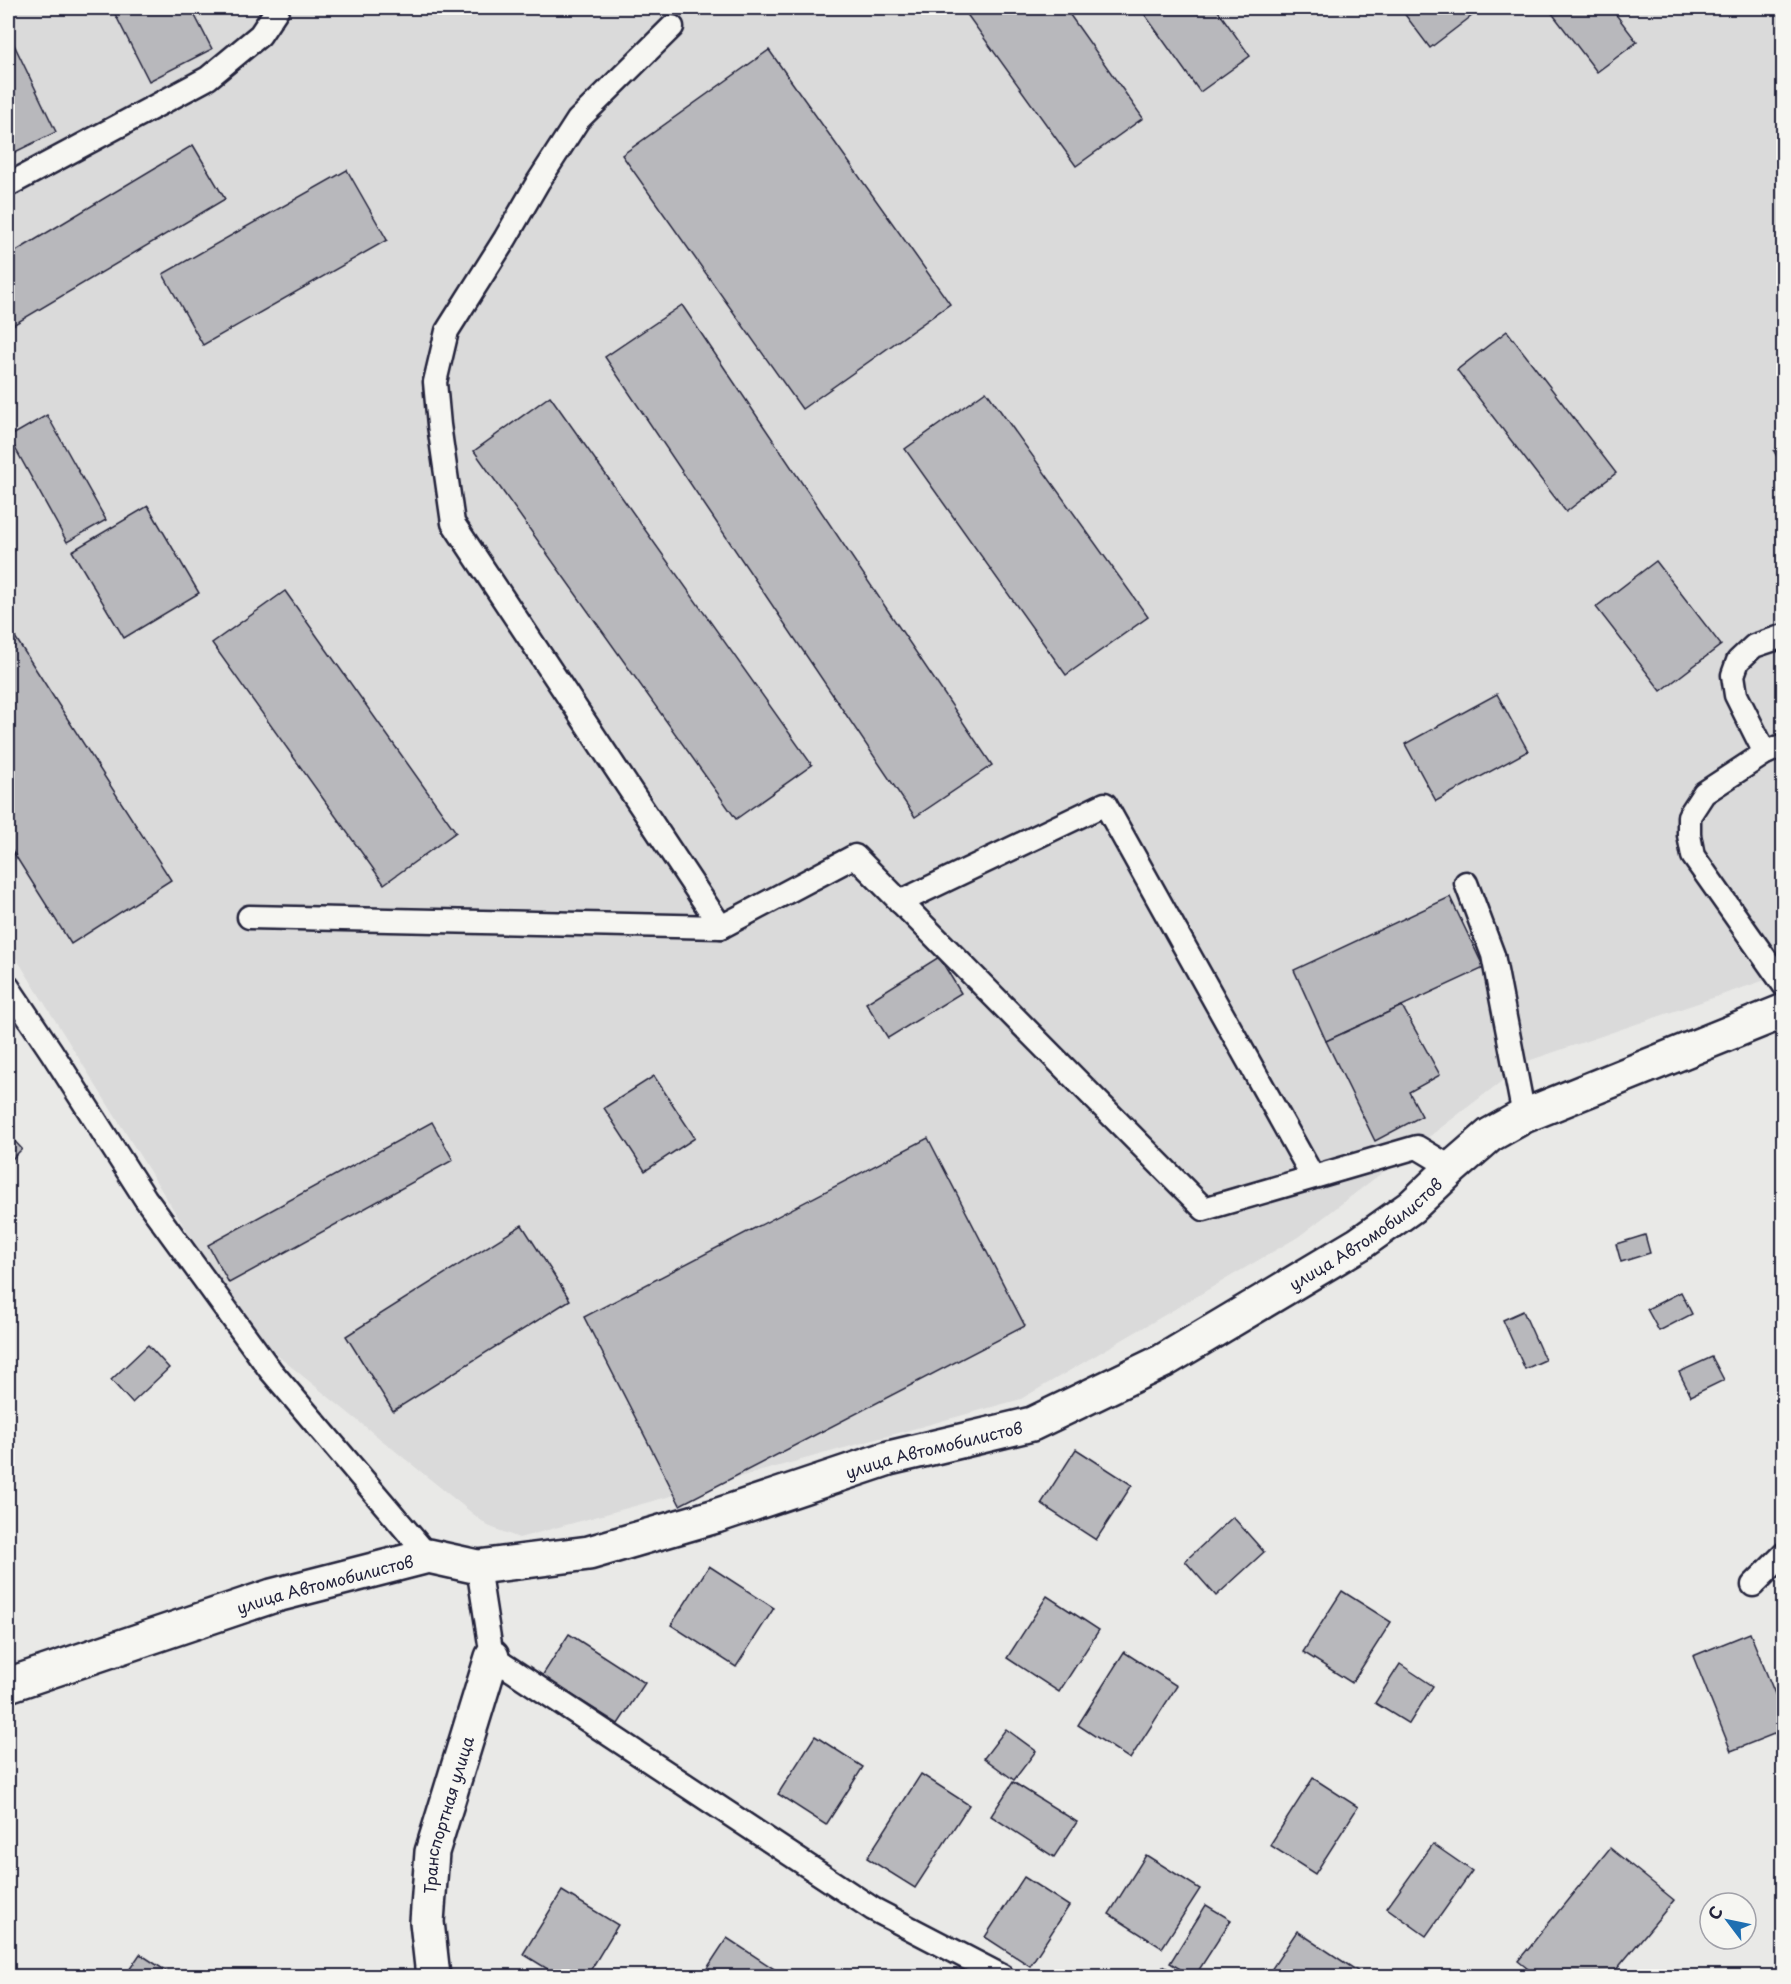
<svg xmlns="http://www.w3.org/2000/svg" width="1791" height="1984" font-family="'Playpen Sans',sans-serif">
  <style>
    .built { fill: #dadada }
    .building { fill: #b8b8bc; stroke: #22223b; stroke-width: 1.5 }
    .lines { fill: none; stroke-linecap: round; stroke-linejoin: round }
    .service-casing { stroke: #22223b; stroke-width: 27 }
    .minor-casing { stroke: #22223b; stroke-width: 38 }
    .service { stroke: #f6f6f2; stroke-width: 22 }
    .minor { stroke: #f6f6f2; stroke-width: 33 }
    .labels { text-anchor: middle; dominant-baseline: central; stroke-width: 4.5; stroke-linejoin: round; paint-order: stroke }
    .street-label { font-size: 16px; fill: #22223b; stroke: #f6f6f2 }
  </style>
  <rect width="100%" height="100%" fill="#e9e9e7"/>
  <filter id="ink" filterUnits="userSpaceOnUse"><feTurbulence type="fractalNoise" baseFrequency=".0167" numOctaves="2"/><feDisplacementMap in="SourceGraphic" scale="12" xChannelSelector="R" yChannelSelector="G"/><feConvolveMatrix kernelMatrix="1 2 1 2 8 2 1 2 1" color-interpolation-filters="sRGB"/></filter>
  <g filter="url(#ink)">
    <polygon class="built" points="8,8 1783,8 1783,974 1528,1061 1298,1237 1021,1399 519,1538 488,1526 252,1335 8,945"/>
    <g class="building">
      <polygon points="112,8 191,8 212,49 149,81"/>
      <polygon points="974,8 1065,8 1143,118 1076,166 966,13"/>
      <polygon points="1140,8 1216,8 1250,56 1200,92"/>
      <polygon points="1400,8 1473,8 1477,12 1430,48"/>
      <polygon points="1548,8 1611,8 1637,42 1597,72"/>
      <polygon points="8,32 56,132 9,155 8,153"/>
      <polygon points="769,50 950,304 802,409 622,155"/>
      <polygon points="193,145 225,199 8,328 8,256"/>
      <polygon points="347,170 387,240 203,345 163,274"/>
      <polygon points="682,305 992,765 915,817 605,357"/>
      <polygon points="1507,331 1616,473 1566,512 1457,370"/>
      <polygon points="986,391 1148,617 1066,675 905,449"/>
      <polygon points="550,396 812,765 736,819 474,451"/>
      <polygon points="47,415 106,520 67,542 9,437"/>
      <polygon points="1784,446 1784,469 1774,451"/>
      <polygon points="148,506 199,593 124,638 72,551"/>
      <polygon points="1656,561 1721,645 1661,691 1596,607"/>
      <polygon points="285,591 456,832 384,884 212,643"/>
      <polygon points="8,626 171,880 71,944 8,844"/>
      <polygon points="1497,694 1528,751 1436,801 1405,744"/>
      <polygon points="1450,897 1484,968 1326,1041 1294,970"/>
      <polygon points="939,957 961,993 888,1038 866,1003"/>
      <polygon points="1402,1006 1440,1075 1409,1092 1422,1116 1375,1141 1326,1041"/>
      <polygon points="654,1076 695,1138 645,1171 604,1108"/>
      <polygon points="432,1122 453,1160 229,1283 208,1245"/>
      <polygon points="8,1134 22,1149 8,1163"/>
      <polygon points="928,1138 1025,1326 680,1505 584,1317"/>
      <polygon points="522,1225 570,1300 393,1411 346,1336"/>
      <polygon points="1645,1235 1650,1253 1621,1262 1616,1244"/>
      <polygon points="1681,1292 1692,1314 1659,1331 1647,1309"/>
      <polygon points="1523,1311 1545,1360 1525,1369 1503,1320"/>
      <polygon points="148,1345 169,1368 132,1403 111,1380"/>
      <polygon points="1712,1357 1724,1380 1691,1396 1679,1372"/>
      <polygon points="1076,1449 1132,1485 1096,1540 1041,1504"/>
      <polygon points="1233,1517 1264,1552 1216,1596 1185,1561"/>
      <polygon points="709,1566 774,1608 736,1667 671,1625"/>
      <polygon points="1342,1591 1391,1622 1352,1683 1303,1652"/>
      <polygon points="1047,1596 1099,1630 1059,1692 1007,1658"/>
      <polygon points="1750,1633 1784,1716 1784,1730 1731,1751 1693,1656"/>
      <polygon points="569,1634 645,1683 618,1724 542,1676"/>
      <polygon points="1124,1652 1177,1686 1130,1759 1078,1725"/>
      <polygon points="1400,1664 1433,1686 1409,1724 1375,1703"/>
      <polygon points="1006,1729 1036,1751 1014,1780 984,1758"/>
      <polygon points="815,1736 863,1767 826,1825 778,1794"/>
      <polygon points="921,1774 969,1805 915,1888 867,1858"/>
      <polygon points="1313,1778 1358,1807 1315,1874 1270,1845"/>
      <polygon points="1013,1782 1077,1822 1054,1857 991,1816"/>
      <polygon points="1433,1844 1472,1871 1426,1936 1387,1908"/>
      <polygon points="1610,1848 1674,1900 1611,1976 1537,1976 1518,1961"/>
      <polygon points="1146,1855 1200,1889 1162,1948 1109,1914"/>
      <polygon points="1024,1877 1069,1906 1030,1966 985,1937"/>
      <polygon points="562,1891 618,1925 587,1976 559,1976 523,1954"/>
      <polygon points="1206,1905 1231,1920 1195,1976 1192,1976 1170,1963"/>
      <polygon points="1297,1931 1365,1976 1267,1976"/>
      <polygon points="727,1938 782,1974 780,1976 702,1976"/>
      <polygon points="140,1954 174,1976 125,1976"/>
      <polygon points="1163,1966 1180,1976 1157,1976"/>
    </g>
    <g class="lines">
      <defs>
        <g id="service">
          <polyline points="672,27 578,120 538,182 505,239 447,331 435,382 439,425 453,523 721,927 855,856 1204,1209 1417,1147 1452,1168"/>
          <polyline points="8,185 208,78 260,35 278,8"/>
          <polyline points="1784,745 1765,753 1704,793 1689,816 1689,835 1693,856 1784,985"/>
          <polyline points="1765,753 1736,695 1733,675 1738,661 1754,646 1784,636"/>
          <polyline points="1466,883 1493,955 1524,1116"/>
          <polyline points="900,902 1105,804 1313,1177"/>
          <polyline points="249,917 721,927"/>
          <polyline points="8,987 51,1051 145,1198 271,1371 428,1556"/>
          <polyline points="478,1567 492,1657 873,1909 1002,1976"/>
          <polyline points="1753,1585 1784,1554"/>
        </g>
        <g id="minor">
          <path id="s1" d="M8,1685L272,1596L428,1556L478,1567L589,1553L716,1516L889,1458L1032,1424L1163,1361L1359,1244L1411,1207L1452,1168L1490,1135L1524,1116L1784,1011"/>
          <path id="s2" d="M433,1976L427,1922L432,1852L492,1657"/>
        </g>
      </defs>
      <use href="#service" class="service-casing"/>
      <use href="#minor" class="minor-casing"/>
      <use href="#service" class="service"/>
      <use href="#minor" class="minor"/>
    </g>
  </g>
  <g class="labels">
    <g class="street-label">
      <text stroke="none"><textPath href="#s1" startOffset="1449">улица Автомобилистов</textPath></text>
      <text stroke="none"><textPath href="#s1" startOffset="963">улица Автомобилистов</textPath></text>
      <text stroke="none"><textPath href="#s1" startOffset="333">улица Автомобилистов</textPath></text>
      <text stroke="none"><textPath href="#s2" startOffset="164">Транспортная улица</textPath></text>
    </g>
  </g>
  <rect width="1791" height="1984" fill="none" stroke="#f6f6f2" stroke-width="30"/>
  <rect x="15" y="15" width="1761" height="1954" fill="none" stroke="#22223b" stroke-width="2" filter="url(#ink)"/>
  <g transform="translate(1728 1921) rotate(302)"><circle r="28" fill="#f6f6f2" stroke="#a1a1a9" stroke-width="1.5"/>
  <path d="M0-4.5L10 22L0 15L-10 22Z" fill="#1f6fb2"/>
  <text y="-9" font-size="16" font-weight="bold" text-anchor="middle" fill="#22223b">С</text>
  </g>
</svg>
